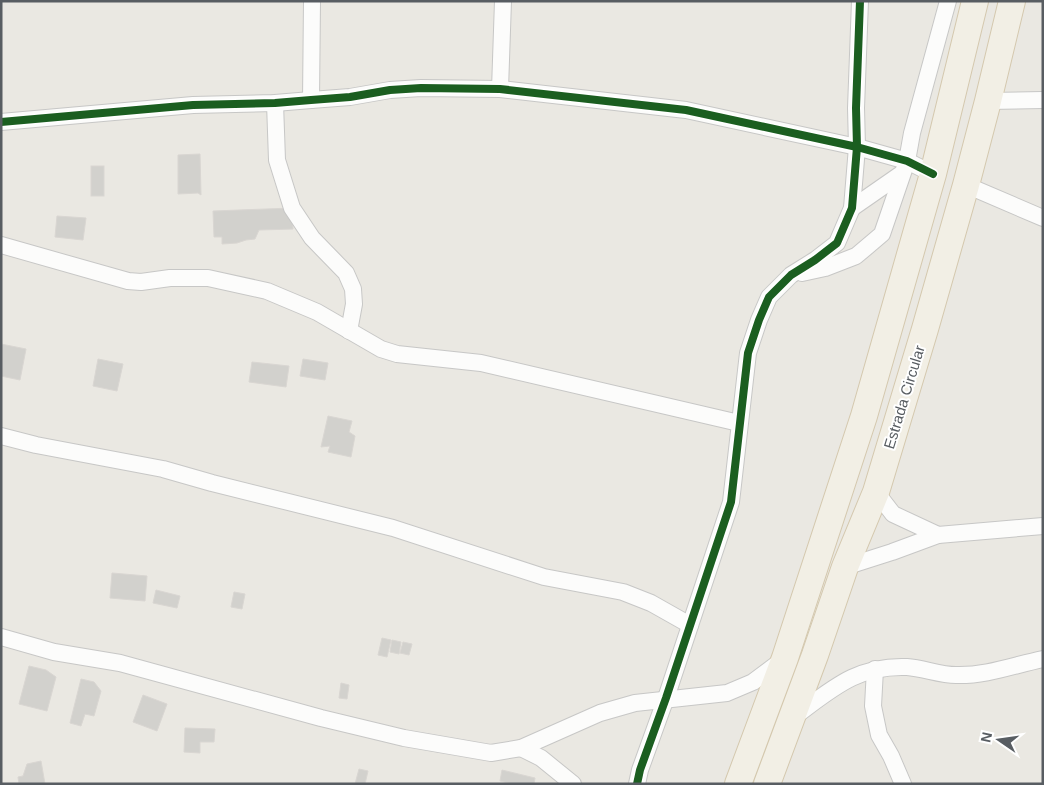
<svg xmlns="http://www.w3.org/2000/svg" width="1044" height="785" font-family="Helvetica,sans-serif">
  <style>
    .building { fill: #d2d1cd; stroke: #d9d6d2 }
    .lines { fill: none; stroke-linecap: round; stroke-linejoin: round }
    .street-casing { stroke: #c7c7c6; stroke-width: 18 }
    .primary-casing { stroke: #d4c8ae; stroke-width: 28 }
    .street { stroke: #fcfcfb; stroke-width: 16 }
    .primary { stroke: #f2efe5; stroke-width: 26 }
    .cycleway-casing { stroke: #fff; stroke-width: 11 }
    .cycleway { stroke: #1b5e20; stroke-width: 8 }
    .labels { text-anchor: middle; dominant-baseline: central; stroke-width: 4; stroke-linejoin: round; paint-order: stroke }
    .street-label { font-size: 15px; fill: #585d62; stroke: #fff }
  </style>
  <rect width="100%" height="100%" fill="#eae8e2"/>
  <g class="building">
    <polygon points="200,154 201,195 198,193 178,194 178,155"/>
    <rect x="91" y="166" width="13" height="30"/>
    <polygon points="292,208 293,229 259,230 255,239 246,240 237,243 222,244 222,237 214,237 213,211"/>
    <polygon points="57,216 86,218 83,240 55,237"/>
    <polygon points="1,344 26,349 20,380 1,376"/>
    <polygon points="98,359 123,364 117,391 93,386"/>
    <polygon points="303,359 328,363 325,380 300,376"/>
    <polygon points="252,362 289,366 286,387 249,382"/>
    <polygon points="328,416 352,421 349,432 355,436 351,457 328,452 330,446 321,447"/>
    <polygon points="112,573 147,576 145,601 110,598"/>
    <polygon points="156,590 180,596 177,608 153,603"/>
    <polygon points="234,592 245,594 242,609 231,607"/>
    <polygon points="382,638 391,640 387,657 378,655"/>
    <polygon points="392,640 401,642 399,654 390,652"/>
    <polygon points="403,642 412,644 409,655 400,653"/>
    <polygon points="29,666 46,670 56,677 47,711 19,704"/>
    <polygon points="81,679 94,682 101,691 94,716 85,714 81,726 70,723"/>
    <polygon points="341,683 349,685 347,699 339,698"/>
    <polygon points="143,695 167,704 157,731 133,722"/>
    <polygon points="185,728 215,729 214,742 200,742 200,753 184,752"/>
    <polygon points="41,761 45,784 19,784 18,777 23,776 27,764"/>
    <polygon points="359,769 368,771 365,784 355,784"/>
    <polygon points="502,770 535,778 534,784 512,784 500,781"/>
  </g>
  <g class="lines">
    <defs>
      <g id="street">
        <polyline points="500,89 503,1"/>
        <polyline points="311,100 312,1"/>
        <polyline points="988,101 1043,100"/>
        <polyline points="275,103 277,160 292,208 312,238 346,273 353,289 354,304 349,331"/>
        <polyline points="1,122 193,105 275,103 311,100 350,97 390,90 421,88 500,89 686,110 857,147 907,161 933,174"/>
        <polyline points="966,185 1043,218"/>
        <polyline points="852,208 901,174"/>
        <polyline points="1,245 128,281 141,282 170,278 208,278 267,291 317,312 381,349 397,354 481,363 739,423"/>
        <polyline points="802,273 825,268 856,256 882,234 907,161 912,133 948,1"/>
        <polyline points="1,436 36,445 163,469 212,483 393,528 544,577 623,592 651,603 690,625"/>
        <polyline points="876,492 893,514 938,535"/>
        <polyline points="845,567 892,552 938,535 1043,526"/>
        <polyline points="1,637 54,652 120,663 321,718 404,738 491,753 521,748 600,713 635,703 727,693 753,682 781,661"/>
        <polyline points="875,669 873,706 879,735 891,756 903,784"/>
        <path d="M794,717C832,689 857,665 907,667C923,668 940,675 956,675C986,676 1014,665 1043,659"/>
        <polyline points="521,748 541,758 573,784"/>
        <polyline points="637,784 640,770 666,698 731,502 748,353 759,320 769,297 791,275 815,260 837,243 852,208 857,147 856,108 860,1"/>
      </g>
      <g id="primary">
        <polyline points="738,784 785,658 864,416 933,174 975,1"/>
        <polyline points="767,784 815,655 845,567 876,492 925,329 966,185 988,101 1012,1"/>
      </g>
    </defs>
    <use href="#street" class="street-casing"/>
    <use href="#primary" class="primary-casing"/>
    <use href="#street" class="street"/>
    <use href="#primary" class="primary"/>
    <defs>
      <g id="cycleway">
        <polyline points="1,122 193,105 275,103 311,100 350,97 390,90 421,88 500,89 686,110 857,147 907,161 933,174"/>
        <polyline points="637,784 640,770 666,698 731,502 748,353 759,320 769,297 791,275 815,260 837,243 852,208 857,147 856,108 860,1"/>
      </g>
    </defs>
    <use href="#cycleway" class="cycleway-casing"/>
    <use href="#cycleway" class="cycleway"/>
  </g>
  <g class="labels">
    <g class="street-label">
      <text transform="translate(904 397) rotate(-73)">Estrada Circular</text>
    </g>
  </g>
  <rect width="1044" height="785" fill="none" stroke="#585d62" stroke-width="5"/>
  <g transform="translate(999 740) rotate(283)" stroke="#ffffff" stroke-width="4" paint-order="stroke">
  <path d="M0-4L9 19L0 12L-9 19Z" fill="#585d62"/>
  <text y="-8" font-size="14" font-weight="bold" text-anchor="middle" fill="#585d62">N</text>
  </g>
</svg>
